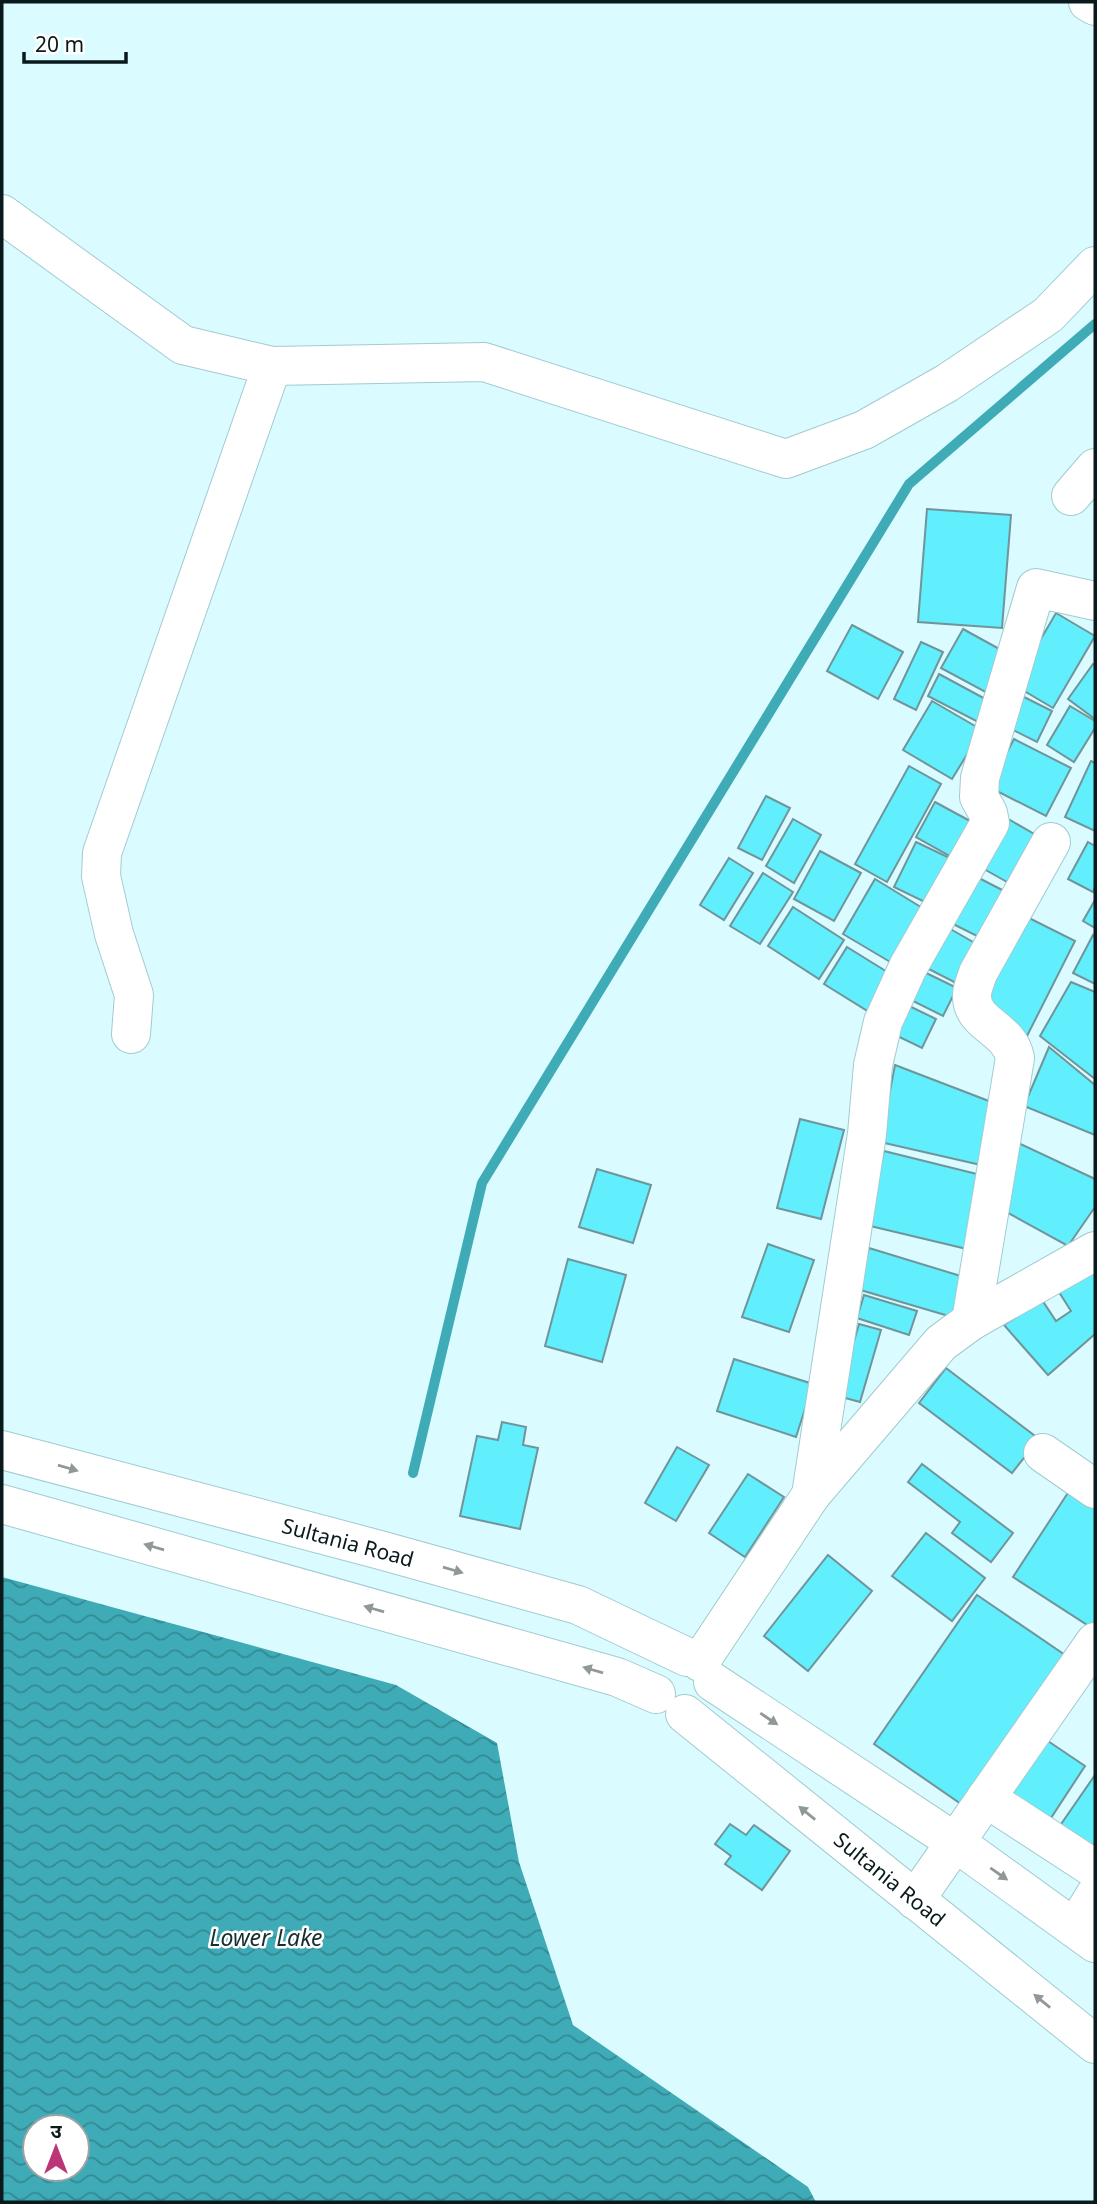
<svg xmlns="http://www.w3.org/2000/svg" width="1097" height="2204" font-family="'Noto Sans','Noto Sans Devanagari',sans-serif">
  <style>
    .water { fill: url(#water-waves); fill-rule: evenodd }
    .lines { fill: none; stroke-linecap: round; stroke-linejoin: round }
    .stream { stroke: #3fabb6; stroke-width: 10 }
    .building { fill: #61eefd; stroke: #6f959a; stroke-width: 2 }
    .minor-casing { stroke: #a2cbcf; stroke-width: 40 }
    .major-casing { stroke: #a2cbcf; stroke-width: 40 }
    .minor { stroke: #fff; stroke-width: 38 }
    .major { stroke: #fff; stroke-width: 38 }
    .oneway { fill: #919899 }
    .labels { text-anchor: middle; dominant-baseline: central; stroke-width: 5; stroke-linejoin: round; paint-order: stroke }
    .street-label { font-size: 21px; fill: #0a1a1c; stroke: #fff }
    .water-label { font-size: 23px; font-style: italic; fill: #172f31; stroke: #fff }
  </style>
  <defs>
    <pattern id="water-waves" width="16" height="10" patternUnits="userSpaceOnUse" patternTransform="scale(1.75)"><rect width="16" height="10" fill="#3fabb6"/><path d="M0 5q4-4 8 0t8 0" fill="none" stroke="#338a93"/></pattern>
  </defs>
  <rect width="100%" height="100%" fill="#dafbff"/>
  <path class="water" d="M2,1577L396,1685L497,1743L519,1862L573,2025L808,2187L816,2202H2ZM35,2127H77V2169H35Z"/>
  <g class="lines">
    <polyline class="stream" points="413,1473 482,1183 909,484 1095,324"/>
  </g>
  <g class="building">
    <polygon points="927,509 1011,515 1002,628 918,622"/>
    <polygon points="1056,613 1095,636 1053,708 1014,685"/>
    <polygon points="852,625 903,652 878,699 827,671"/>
    <polygon points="963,629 1012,656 991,695 941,668"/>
    <polygon points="921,642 943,652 916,710 894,699"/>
    <polygon points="1093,664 1095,666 1095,719 1068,699"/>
    <polygon points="939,674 991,702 980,723 928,696"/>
    <polygon points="1018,694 1052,711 1037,742 1003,725"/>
    <polygon points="932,701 982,730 952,779 903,750"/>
    <polygon points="1070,706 1095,721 1095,728 1074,762 1047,745"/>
    <polygon points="1014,739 1071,768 1046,816 989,787"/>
    <polygon points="1091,761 1095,763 1095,831 1065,817"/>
    <polygon points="909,766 941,784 887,882 855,864"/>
    <polygon points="766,796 790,808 762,860 738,848"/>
    <polygon points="935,802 983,828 964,864 916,837"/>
    <polygon points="1003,816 1043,839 1016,887 975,864"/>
    <polygon points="793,819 821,835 794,883 766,866"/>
    <polygon points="916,842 956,861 935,907 894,887"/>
    <polygon points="1088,842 1095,846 1095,886 1093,892 1068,879"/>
    <polygon points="820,851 861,873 834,921 794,899"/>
    <polygon points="729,858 753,873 724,920 700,905"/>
    <polygon points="763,873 793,892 760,944 730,926"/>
    <polygon points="969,873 1014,896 989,942 945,920"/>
    <polygon points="875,879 929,912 897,966 843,934"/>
    <polygon points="1095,900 1095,928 1083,921"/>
    <polygon points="793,907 844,940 819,979 768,946"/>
    <polygon points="1017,912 1075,941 1027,1036 988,1017 982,988"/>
    <polygon points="940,923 980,946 958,984 917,963"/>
    <polygon points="1093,935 1095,937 1095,984 1073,973"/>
    <polygon points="847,947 897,978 874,1015 824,984"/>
    <polygon points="916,968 957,988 943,1016 903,996"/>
    <polygon points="1071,982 1095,992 1095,1079 1040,1036"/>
    <polygon points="903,1003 936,1019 922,1048 889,1032"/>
    <polygon points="1049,1047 1095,1085 1095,1135 1024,1106"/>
    <polygon points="895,1065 994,1103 981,1165 880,1142"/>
    <polygon points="800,1119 844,1130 821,1219 777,1208"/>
    <polygon points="1010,1139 1095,1179 1095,1207 1068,1246 999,1208"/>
    <polygon points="884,1151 989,1177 971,1250 866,1225"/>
    <polygon points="597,1169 651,1185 633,1243 579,1227"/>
    <polygon points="768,1244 814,1260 789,1332 742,1317"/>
    <polygon points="869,1248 964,1277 952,1317 857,1289"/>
    <polygon points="568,1259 626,1275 602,1362 545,1346"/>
    <polygon points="1095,1270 1095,1334 1048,1375 1004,1325 1042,1300 1056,1321 1071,1311 1057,1289"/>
    <polygon points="864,1295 917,1311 909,1335 857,1318"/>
    <polygon points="859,1324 881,1330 860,1402 838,1396"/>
    <polygon points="734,1359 813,1384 796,1437 717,1411"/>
    <polygon points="946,1368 1039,1439 1012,1473 919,1403"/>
    <polygon points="502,1422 526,1427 523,1445 538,1448 520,1529 460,1516 477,1436 498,1440"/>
    <polygon points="677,1447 709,1465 676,1521 645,1503"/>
    <polygon points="922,1464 1013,1533 991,1562 952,1533 960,1522 908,1482"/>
    <polygon points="748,1474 784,1497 745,1557 709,1533"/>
    <polygon points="1073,1485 1095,1499 1095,1623 1092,1628 1013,1577"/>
    <polygon points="926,1533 985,1578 952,1621 892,1576"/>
    <polygon points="828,1555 872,1591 808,1671 764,1636"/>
    <polygon points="977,1595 1068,1657 964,1806 874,1744"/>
    <polygon points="1036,1733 1085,1766 1047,1824 997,1792"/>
    <polygon points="1095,1775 1095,1856 1057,1830"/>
    <polygon points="730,1824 746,1835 754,1825 790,1851 762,1890 725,1864 731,1856 715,1844"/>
  </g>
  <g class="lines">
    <defs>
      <g id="minor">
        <polyline points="1088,2 1095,6"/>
        <polyline points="2,214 183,345 272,366 484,362 786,459 864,430 947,383 1048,315 1095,266"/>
        <polyline points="1071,496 1095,468"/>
        <polyline points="131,1034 134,995 114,934 101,876 102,853 272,366"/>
        <path d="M971,1321L1015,1058C1009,1027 971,1025 972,995C972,988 976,980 978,973L1051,842"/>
        <polyline points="1043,1453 1095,1489"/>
        <polyline points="811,1495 867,1134 873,1065 883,1022 908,967 990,823 988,813 979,797 980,778 1036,588 1095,601"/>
        <polyline points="700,1662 811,1495 941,1343 971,1321 1095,1251"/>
        <polyline points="986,1798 1095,1869"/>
        <polyline points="915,1900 1095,1642"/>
        <polyline points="1075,1928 1095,1895"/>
      </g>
      <g id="major">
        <polyline points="2,1450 380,1550 578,1605 687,1657"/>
        <polyline points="2,1504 617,1677 656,1694"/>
        <polyline points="713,1682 955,1842 1095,1943"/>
        <polyline points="685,1714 1095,2044"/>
      </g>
    </defs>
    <use href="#minor" class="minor-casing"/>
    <use href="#major" class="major-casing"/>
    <use href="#minor" class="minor"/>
    <use href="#major" class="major"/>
  </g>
  <defs><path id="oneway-solid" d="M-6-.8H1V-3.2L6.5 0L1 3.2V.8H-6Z" transform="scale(1.75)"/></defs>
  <g class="oneway">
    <use href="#oneway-solid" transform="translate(68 1468) rotate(16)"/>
    <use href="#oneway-solid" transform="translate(154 1547) rotate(-164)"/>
    <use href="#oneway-solid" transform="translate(453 1570) rotate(16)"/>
    <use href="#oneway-solid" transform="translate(374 1609) rotate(-164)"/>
    <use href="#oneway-solid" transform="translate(593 1670) rotate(-164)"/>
    <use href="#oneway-solid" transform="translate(769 1719) rotate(34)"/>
    <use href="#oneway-solid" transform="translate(807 1813) rotate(-141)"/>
    <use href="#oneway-solid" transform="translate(999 1874) rotate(35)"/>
    <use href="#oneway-solid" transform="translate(1042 2001) rotate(-141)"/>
  </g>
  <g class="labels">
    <g class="street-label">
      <text transform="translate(348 1542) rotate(15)">Sultania Road</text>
      <text transform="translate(890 1879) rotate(39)">Sultania Road</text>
    </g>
    <g class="water-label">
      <text x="266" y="1937">Lower Lake</text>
    </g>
  </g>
  <rect width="1097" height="2204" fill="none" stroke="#0a1a1c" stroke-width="7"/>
  <g transform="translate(56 2148)"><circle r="33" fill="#ffffff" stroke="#9da3a4" stroke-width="2"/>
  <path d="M0-5L12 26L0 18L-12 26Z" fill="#bb3577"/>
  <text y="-10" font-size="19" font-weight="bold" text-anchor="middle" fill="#0a1a1c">उ</text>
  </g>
  <path d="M24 52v10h102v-10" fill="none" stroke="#0a1a1c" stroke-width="3.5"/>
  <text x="35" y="52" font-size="21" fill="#0a1a1c" stroke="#ffffff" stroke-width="5" paint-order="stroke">20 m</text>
</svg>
